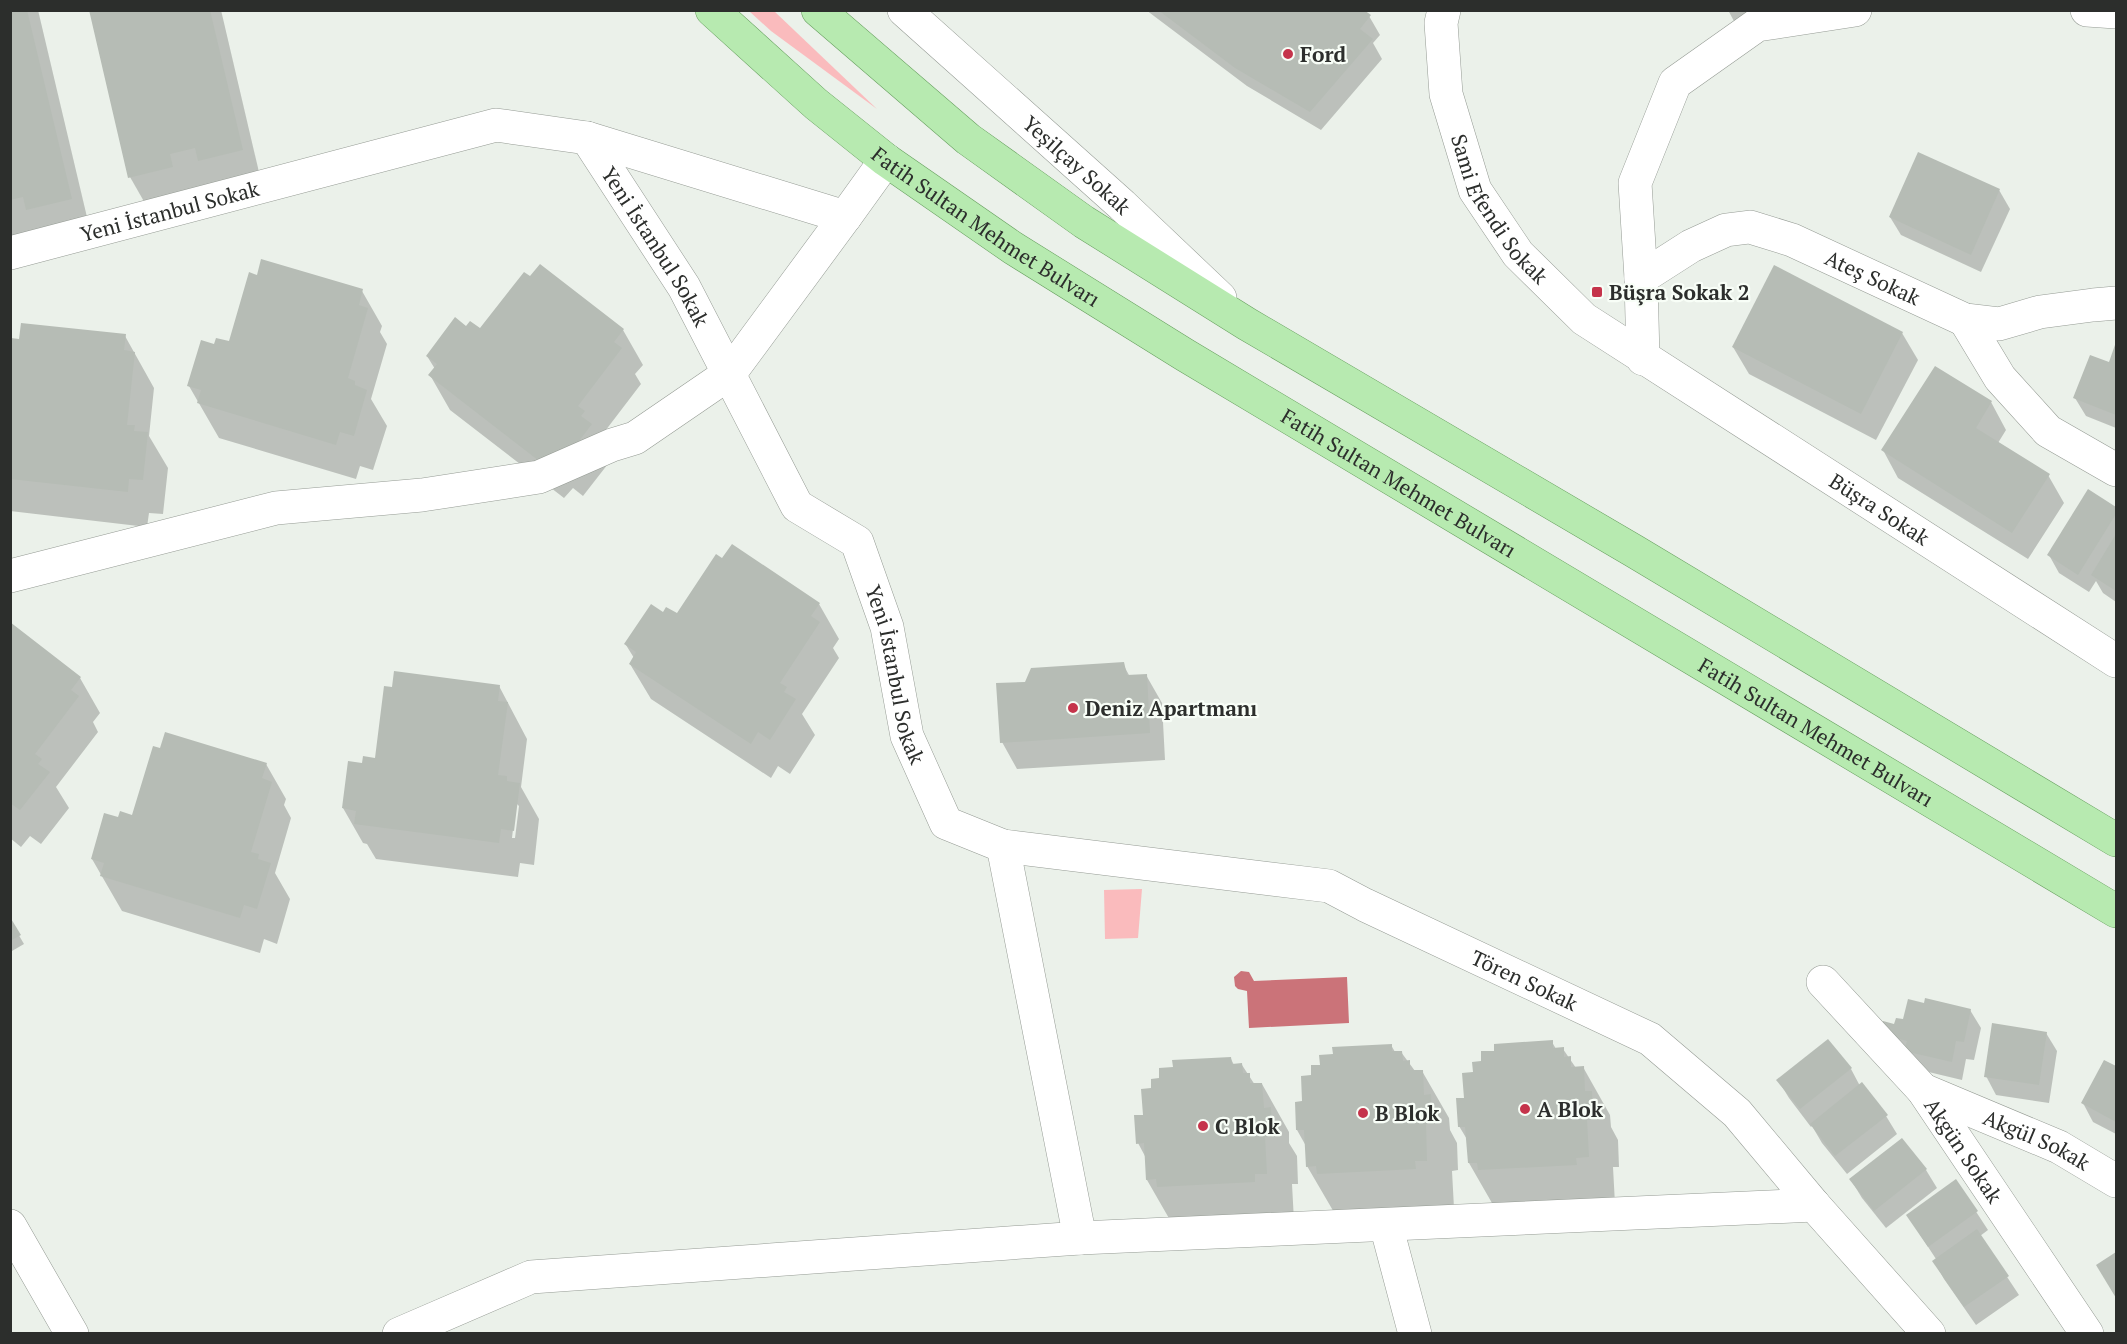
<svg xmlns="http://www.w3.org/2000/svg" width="2127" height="1344" font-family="'PT Serif',serif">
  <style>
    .green { fill: #fabbbd }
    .water { fill: #cb7379 }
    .shadow { fill: #0003; fill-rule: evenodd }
    .building { fill: #b6bcb5 }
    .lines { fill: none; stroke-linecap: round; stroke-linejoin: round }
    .minor-casing { stroke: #959b94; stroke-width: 34 }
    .major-casing { stroke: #679f5f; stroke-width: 34 }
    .minor { stroke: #fff; stroke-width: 33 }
    .major { stroke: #b7eab0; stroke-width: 33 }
    .poi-dot { fill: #c5344b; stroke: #f8fef7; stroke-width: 2 }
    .labels { text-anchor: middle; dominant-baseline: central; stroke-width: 4.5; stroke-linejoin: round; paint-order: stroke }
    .poi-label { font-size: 21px; font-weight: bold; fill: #2c2e2c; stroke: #f8fef7; text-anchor: start }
    .street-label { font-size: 21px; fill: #2c2e2c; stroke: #f8fef7 }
  </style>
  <rect width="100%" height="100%" fill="#ebf1ea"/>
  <g class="green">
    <polygon points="749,11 774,11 877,109 771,31"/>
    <polygon points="1142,889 1138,938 1105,939 1104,890"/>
  </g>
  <polygon class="water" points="1241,971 1249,972 1254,981 1347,977 1349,1023 1249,1028 1247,991 1238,989 1235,986 1234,977"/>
  <g class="shadow">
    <polygon points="10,10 38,10 91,234 10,253"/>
    <polygon points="90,10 221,10 262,185 150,212 130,177"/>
    <polygon points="1146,10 1362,10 1369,16 1380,35 1373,43 1382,59 1321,130 1247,86"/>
    <polygon points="1728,10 1830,10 1743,38"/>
    <polygon points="1999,190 2010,209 1981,272 1901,235 1890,217"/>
    <polygon points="362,291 382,326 380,332 387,344 371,399 387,426 373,470 360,466 356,479 219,438 189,386 215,346 230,343"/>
    <polygon points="466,328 480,331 623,330 643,365 635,374 641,384 599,439 611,460 583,496 573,488 564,498 450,410 430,375 435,369 427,356"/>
    <polygon points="1902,333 1918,360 1876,440 1749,374 1733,347"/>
    <polygon points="125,336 154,388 149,436 168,468 163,514 149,513 147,527 10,511 10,356"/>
    <polygon points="2116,345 2116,428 2086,416 2075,398 2110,364"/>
    <polygon points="1991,402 2006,430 1998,443 2048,475 2064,503 2028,559 1898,478 1883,450"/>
    <polygon points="2089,491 2116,508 2116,602 2103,593 2096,581 2089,592 2059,573 2049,555"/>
    <polygon points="819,604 839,639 833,648 839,658 802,714 815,735 790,774 778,766 771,778 651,699 630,664 634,658 626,645 663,614 677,615"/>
    <polygon points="10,624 80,678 100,713 93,722 98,732 56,787 69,808 41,844 30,836 21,847 10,838"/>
    <polygon points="1123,664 1130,677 1146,675 1162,703 1165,760 1017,769 1002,742 1026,683"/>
    <path d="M499,686L527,739L521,787L539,819L534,865L520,863L518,877L376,859L367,844L363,843L343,808L363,765L377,759ZM516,803L519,806L515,838H512Z"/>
    <polygon points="266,764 286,799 284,805 291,818 275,873 290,899 277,944 264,939 260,953 122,911 92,859 119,819 133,816"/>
    <polygon points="10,920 24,944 12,951 10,949"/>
    <polygon points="1970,1010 1981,1028 1974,1060 1966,1059 1962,1080 1916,1069 1892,1052 1895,1026"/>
    <polygon points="2046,1033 2057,1051 2049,1103 1996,1095 1986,1076"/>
    <polygon points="1552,1042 1556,1049 1563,1049 1576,1068 1583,1067 1610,1115 1611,1127 1618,1140 1619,1167 1613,1167 1615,1204 1496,1210 1469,1163 1468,1141 1459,1126 1466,1099 1475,1074 1482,1063 1496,1052"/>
    <polygon points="1391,1045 1395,1052 1401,1052 1415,1071 1422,1071 1449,1118 1450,1130 1457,1143 1458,1170 1452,1171 1454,1208 1335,1214 1307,1166 1306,1146 1297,1130 1304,1103 1313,1077 1321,1066"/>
    <polygon points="1231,1059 1234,1065 1242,1065 1255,1085 1262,1084 1289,1132 1289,1143 1297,1156 1298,1184 1292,1184 1294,1221 1174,1227 1147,1180 1146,1158 1138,1143 1153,1090"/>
    <polygon points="2105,1062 2116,1068 2116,1134 2093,1122 2083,1103"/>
    <polygon points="1851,1069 1860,1086 1886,1116 1897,1134 1847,1174 1822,1143 1812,1126 1811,1127 1789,1098 1778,1080"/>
    <polygon points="1902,1140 1926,1170 1937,1188 1886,1228 1862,1198 1851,1180"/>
    <polygon points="1956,1181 1988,1230 1980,1236 2019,1295 1976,1325 1944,1279 1934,1261 1936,1259 1919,1233"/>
    <polygon points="2116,1253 2116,1297 2098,1266"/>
  </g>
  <g class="building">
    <polygon points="10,10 27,10 72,199 26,210 23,197 10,200"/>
    <polygon points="89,10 210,10 243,150 198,161 195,148 170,154 173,167 128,178"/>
    <polygon points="1158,10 1364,10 1371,15 1360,29 1373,39 1310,112 1235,68"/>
    <polygon points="1918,152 2000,189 1971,255 1889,217"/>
    <polygon points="261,259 363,289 359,305 368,308 348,378 355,381 355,385 367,390 354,436 340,432 336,445 197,403 201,390 187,386 201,340 214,344 216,338 229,341 249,272 257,275"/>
    <polygon points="540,264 624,329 614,342 622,348 578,406 585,411 581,416 592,424 563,462 543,464 428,375 437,364 426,356 455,317 466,326 470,321 480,328 524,272 530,276"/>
    <polygon points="1774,265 1903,332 1861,414 1732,347"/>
    <polygon points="21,323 126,334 124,350 135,352 127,425 135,425 134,431 148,432 143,480 129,479 128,492 10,479 10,342 11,338 19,339"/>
    <polygon points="2116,342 2116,415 2073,398 2090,355 2109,362"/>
    <polygon points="1935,366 1992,401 1976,428 2050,474 2012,533 1881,450"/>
    <polygon points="2088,489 2116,507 2116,514 2078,575 2047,555"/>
    <polygon points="2116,534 2116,591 2091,575"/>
    <polygon points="732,544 820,603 811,616 820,622 780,683 787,687 784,692 796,699 770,740 758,732 751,744 629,664 636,652 624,644 651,604 663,612 666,607 677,613 716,554 722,558"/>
    <polygon points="10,622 81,677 71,690 79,696 35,754 42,759 38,764 50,772 20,810 10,803"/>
    <polygon points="1124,662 1127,675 1147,674 1150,733 1000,743 996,683 1025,682 1031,668"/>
    <polygon points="394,671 500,685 498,701 508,702 498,775 507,776 507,781 520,783 514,831 501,829 499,843 354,824 356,811 342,808 348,761 362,763 363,756 375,758 384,686 392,687"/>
    <polygon points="165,732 267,763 262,778 272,782 251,852 259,854 258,859 271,863 257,909 244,905 240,918 100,876 104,863 91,859 104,813 118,817 120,811 132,815 153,746 160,748"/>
    <polygon points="10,917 21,935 10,941"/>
    <polygon points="1925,998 1971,1009 1964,1042 1956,1041 1952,1062 1904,1051 1907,1041 1880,1034 1883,1021 1894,1024 1896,1018 1903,1019 1908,999 1924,1003"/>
    <polygon points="1992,1023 2047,1032 2039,1085 1984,1077"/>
    <polygon points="1828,1039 1852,1068 1800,1109 1776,1080"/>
    <polygon points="1553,1040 1553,1048 1564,1047 1564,1057 1571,1056 1571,1067 1584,1066 1585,1091 1592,1091 1593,1120 1587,1120 1589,1157 1576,1158 1577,1165 1478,1170 1477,1163 1468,1163 1465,1127 1458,1127 1456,1098 1464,1098 1462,1073 1473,1072 1472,1062 1481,1061 1481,1051 1494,1051 1494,1044"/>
    <polygon points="1392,1044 1392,1051 1402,1051 1403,1061 1410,1060 1410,1070 1423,1070 1424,1095 1431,1094 1432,1123 1426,1124 1427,1161 1415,1161 1416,1169 1317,1174 1316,1166 1306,1167 1304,1130 1296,1130 1295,1102 1302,1101 1301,1076 1311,1075 1311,1065 1320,1065 1319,1055 1333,1054 1332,1047"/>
    <polygon points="1231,1057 1232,1064 1242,1063 1243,1073 1250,1073 1250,1083 1262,1083 1264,1108 1271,1107 1272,1137 1265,1137 1267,1174 1255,1174 1255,1182 1157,1187 1156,1179 1146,1180 1144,1143 1136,1144 1134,1115 1143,1115 1141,1089 1151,1088 1151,1079 1159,1078 1159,1068 1173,1067 1172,1060"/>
    <polygon points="2104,1060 2116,1066 2116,1122 2081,1103"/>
    <polygon points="1862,1082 1888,1115 1835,1156 1810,1124"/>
    <polygon points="1902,1138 1927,1169 1874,1211 1849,1179"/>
    <polygon points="1956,1179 1978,1211 1928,1247 1906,1215"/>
    <polygon points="1977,1229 2009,1276 1964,1307 1932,1261"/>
    <polygon points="2116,1252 2116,1298 2096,1265"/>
  </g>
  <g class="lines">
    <defs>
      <g id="minor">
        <path id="s1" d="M904,10L1122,205L1220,298"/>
        <path id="s2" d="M1444,10L1441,23L1446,94L1475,190L1518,254L1584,319L2116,661"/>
        <polyline points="2087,10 2116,12"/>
        <polyline points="587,138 845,217 886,160"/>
        <path id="s3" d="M10,253L496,125L587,138L684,287L797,506L857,542L887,627L907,736L946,823L1003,846L1329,886L1365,905L1650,1039L1737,1113L1814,1205L1929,1334"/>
        <path id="s4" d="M1641,278L1691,246L1726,230L1750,227L1792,240L1965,320L1999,324L2040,312L2093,305L2116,303"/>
        <polyline points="1965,320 2000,378 2048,431 2116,470"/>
        <polyline points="1643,359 1641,278 1635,183 1675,83 1757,25 1855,10"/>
        <polyline points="10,576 276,508 422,495 539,477 612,445 635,438 730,373 845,217"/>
        <polyline points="1003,846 1080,1238"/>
        <path id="s5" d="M1823,982L1923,1090L2087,1334"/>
        <path id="s6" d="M1923,1090L2059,1147L2116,1181"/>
        <polyline points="1386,1225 1415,1334"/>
        <polyline points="10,1226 72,1334"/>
        <polyline points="399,1334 531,1277 1080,1238 1814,1205"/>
      </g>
      <g id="major">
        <path id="s7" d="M712,10L816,104L886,160L1013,248L1185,355L2116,911"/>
        <polyline points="818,10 968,139 1084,222 1247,324 1634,551 2116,840"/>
      </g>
    </defs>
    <use href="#minor" class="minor-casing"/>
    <use href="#major" class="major-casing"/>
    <use href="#minor" class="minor"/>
    <use href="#major" class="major"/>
  </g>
  <g class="poi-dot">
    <circle cx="1288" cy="54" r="6"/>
    <rect x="1591" y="286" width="12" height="12" rx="3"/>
    <circle cx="1073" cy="708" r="6"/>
    <circle cx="1525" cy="1109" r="6"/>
    <circle cx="1363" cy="1113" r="6"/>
    <circle cx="1203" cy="1126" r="6"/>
  </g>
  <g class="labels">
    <g class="poi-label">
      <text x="1300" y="54">Ford</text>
      <text x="1609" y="292">Büşra Sokak 2</text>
      <text x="1085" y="708">Deniz Apartmanı</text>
      <text x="1537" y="1109">A Blok</text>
      <text x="1375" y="1113">B Blok</text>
      <text x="1215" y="1126">C Blok</text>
    </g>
    <g class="street-label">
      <text stroke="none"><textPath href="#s1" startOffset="232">Yeşilçay Sokak</textPath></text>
      <text stroke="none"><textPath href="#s2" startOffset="213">Sami Efendi Sokak</textPath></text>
      <text stroke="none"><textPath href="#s3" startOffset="165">Yeni İstanbul Sokak</textPath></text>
      <text stroke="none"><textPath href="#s7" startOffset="350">Fatih Sultan Mehmet Bulvarı</textPath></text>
      <text stroke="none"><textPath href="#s3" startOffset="723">Yeni İstanbul Sokak</textPath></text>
      <text stroke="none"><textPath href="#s4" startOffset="255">Ateş Sokak</textPath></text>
      <text stroke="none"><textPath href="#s7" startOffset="836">Fatih Sultan Mehmet Bulvarı</textPath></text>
      <text stroke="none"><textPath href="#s2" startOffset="706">Büşra Sokak</textPath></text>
      <text stroke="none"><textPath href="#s3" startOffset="1227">Yeni İstanbul Sokak</textPath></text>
      <text stroke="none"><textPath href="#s7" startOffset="1322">Fatih Sultan Mehmet Bulvarı</textPath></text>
      <text stroke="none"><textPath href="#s3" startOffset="1992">Tören Sokak</textPath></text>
      <text stroke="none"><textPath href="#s6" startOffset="124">Akgül Sokak</textPath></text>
      <text stroke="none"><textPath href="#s5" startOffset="220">Akgün Sokak</textPath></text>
    </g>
  </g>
  <rect width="2127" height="1344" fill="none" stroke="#2c2e2c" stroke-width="24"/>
</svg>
